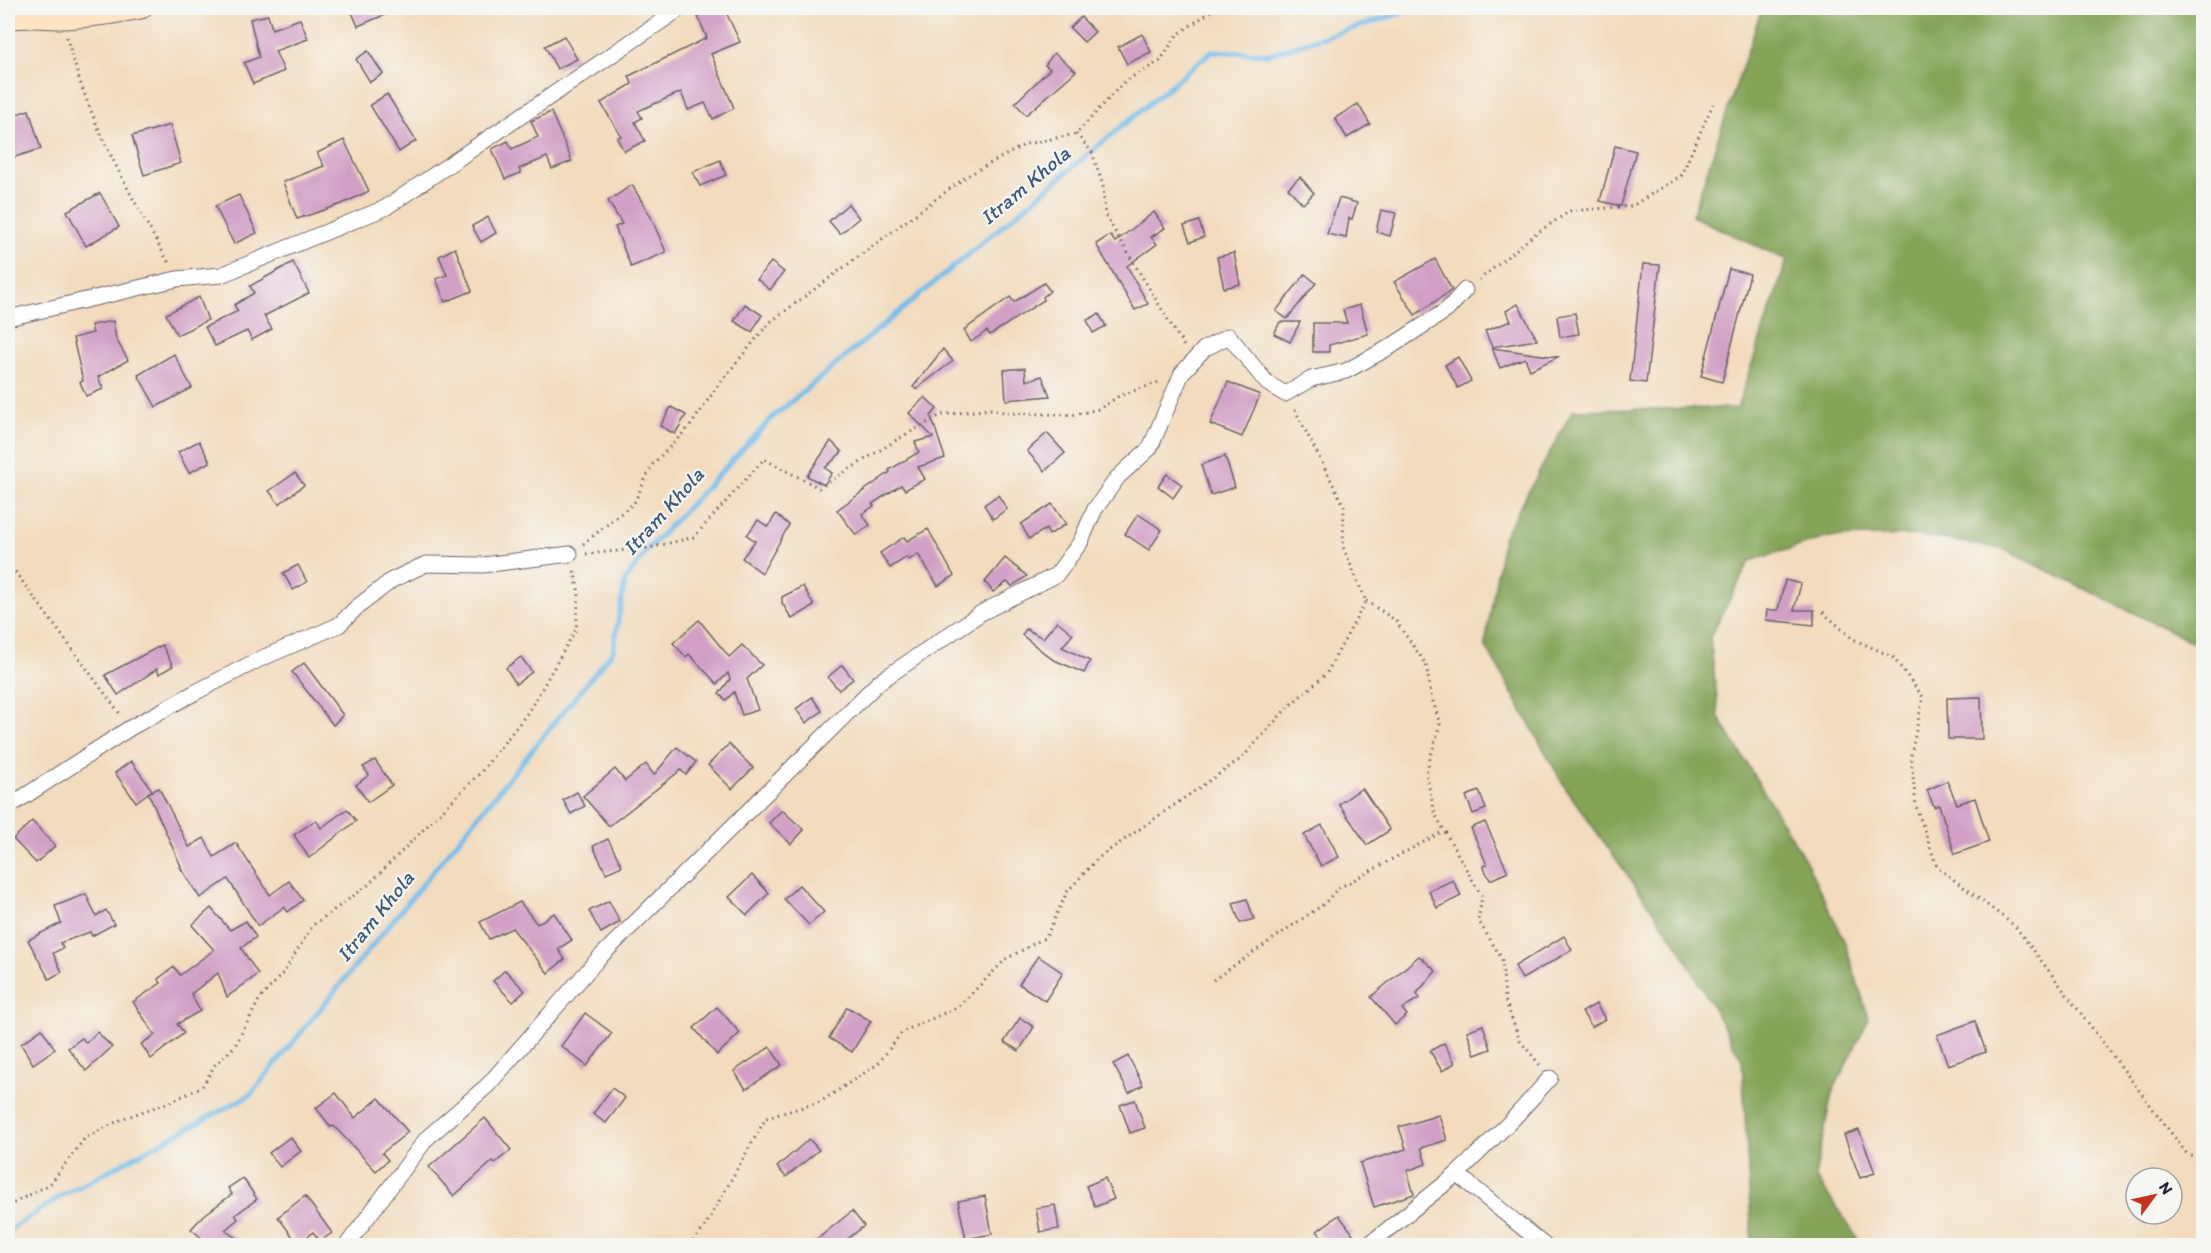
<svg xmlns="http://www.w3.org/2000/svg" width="2211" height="1253" font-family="Itim,sans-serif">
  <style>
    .forest { fill: #84a459; stroke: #53634a; stroke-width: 1.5 }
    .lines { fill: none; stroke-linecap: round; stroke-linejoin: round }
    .stream { stroke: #72beec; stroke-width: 5 }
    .building { fill: #d2a0c7 }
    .street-casing { stroke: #6b6368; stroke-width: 17 }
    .secondary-casing { stroke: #6b6368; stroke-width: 23 }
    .path { stroke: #6b6368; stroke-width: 3; stroke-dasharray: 1.5 4.5; stroke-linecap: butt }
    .street { stroke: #fff; stroke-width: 15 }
    .secondary { stroke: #fde5c5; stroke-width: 21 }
    .labels { text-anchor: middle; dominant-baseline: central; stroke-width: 4.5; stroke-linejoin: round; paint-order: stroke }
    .water-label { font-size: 21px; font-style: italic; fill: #3e5979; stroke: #f6f6f2 }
  </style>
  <rect width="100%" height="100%" fill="#f6f6f2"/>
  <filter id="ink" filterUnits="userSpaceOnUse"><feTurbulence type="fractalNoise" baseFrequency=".0167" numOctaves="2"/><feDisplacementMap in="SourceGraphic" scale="12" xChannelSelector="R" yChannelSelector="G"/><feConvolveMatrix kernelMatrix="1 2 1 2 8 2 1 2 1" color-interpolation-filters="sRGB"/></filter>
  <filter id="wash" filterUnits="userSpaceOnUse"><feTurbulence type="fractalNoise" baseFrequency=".008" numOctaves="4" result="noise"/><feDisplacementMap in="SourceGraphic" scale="24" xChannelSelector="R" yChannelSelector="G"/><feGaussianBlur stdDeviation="1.35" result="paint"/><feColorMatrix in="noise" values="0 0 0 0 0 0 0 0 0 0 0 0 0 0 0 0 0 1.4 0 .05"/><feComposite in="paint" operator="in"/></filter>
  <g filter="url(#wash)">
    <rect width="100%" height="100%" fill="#f3dcbd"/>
    <polygon class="forest" points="1762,8 2203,8 2203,647 2003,549 1917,535 1829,537 1750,561 1710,637 1719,718 1806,861 1844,940 1869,1019 1832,1093 1815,1176 1862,1245 1752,1245 1742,1060 1679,947 1566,789 1485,645 1503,538 1573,410 1737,408 1787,260 1692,216"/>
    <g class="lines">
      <polyline class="stream" points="8,1231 63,1195 250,1095 613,651 625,581 649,548 773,417 1212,51 1269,54 1418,8"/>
    </g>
    <g id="blocks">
      <g class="building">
        <polygon points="350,8 401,8 358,26"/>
        <polygon points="706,8 724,8 740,42 711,54 734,108 713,119 705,103 688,110 681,92 638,111 642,118 635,122 645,141 624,151 617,138 621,136 601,103 632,84 629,76 707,38 696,12"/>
        <polygon points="268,15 272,29 300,19 308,39 275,51 284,71 253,84 244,63 259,57 250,19"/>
        <polygon points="1081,17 1095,32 1084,42 1070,28"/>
        <polygon points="1142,34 1151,52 1127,64 1118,47"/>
        <polygon points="564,36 577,59 557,69 545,46"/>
        <polygon points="368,51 383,74 370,82 356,59"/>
        <polygon points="1054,53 1076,71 1026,115 1015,103 1050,69 1045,65"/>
        <polygon points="387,94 416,141 399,152 370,105"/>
        <polygon points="1358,104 1370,124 1347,138 1335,118"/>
        <polygon points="29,110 41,149 8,159 8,117"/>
        <polygon points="551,112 572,161 552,169 547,157 519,169 521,173 505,179 492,149 508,141 512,149 538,137 531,121"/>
        <polygon points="170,125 181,163 144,175 132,136"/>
        <polygon points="344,140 369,191 342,204 297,219 283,182 324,166 317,153"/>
        <polygon points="1615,146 1636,151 1621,206 1600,201"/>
        <polygon points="720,160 726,175 700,186 693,172"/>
        <polygon points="1300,177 1314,193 1303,204 1288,188"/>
        <polygon points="632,185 650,215 666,252 631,267 615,227 622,224 608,201"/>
        <polygon points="100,193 119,227 86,246 67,211"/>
        <polygon points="239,195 257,233 234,244 215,206"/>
        <polygon points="1339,198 1357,203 1352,219 1349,218 1346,238 1327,234"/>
        <polygon points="848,204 859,218 840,234 829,221"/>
        <polygon points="1381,210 1396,213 1390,236 1376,232"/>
        <polygon points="1154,212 1165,228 1151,237 1157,244 1127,266 1148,304 1135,310 1096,244 1110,235 1115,242"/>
        <polygon points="488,217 496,233 481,242 472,226"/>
        <polygon points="1199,221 1204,237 1190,242 1184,226"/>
        <polygon points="455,248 472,291 445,302 436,279 447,275 439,256"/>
        <polygon points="1234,253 1240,284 1224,288 1217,257"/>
        <polygon points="1435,259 1452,290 1415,315 1394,282"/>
        <polygon points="293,262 309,293 264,316 272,329 252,340 247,331 215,346 205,327 238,311 234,305 254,293 250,286"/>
        <polygon points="771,262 784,272 770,290 757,279"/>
        <polygon points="1643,264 1660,265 1646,383 1630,381"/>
        <polygon points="1729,269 1750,274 1722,382 1701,376"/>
        <polygon points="1305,274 1316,283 1287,319 1276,311"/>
        <polygon points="1044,283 1050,291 1043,297 1044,300 990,335 987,331 971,342 964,330 1010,297 1014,302"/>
        <polygon points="199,297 208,320 177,335 166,314"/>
        <polygon points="745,304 762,315 752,332 734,321"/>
        <polygon points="1518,304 1537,340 1492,347 1485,331 1511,321 1506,311"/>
        <polygon points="1360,305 1368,334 1329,345 1329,352 1313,352 1313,323 1347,323 1343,310"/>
        <polygon points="1575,313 1579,334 1560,337 1557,316"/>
        <polygon points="1099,314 1106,326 1093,333 1087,320"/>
        <polygon points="113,321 116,339 128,360 98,377 103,389 86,396 80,382 83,381 73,338 93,333 91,325"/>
        <polygon points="1280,322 1300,322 1290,342 1274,334"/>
        <polygon points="1492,348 1534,354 1558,357 1530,370 1525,358 1500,368"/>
        <polygon points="943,349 953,361 916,389 913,387"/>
        <polygon points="174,354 192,388 156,407 138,375"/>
        <polygon points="1458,357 1471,381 1458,388 1445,365"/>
        <polygon points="1025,368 1026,381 1042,376 1050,396 1006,400 1004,370"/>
        <polygon points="1228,382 1260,395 1242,437 1210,424"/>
        <polygon points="925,397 937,409 931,416 945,458 918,467 925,479 905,490 901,485 872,504 874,506 862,514 870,525 856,535 837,510 890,472 889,470 919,452 915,442 933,437 909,413"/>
        <polygon points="671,407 686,415 675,434 660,426"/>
        <polygon points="1047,433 1065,453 1045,471 1027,451"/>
        <polygon points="199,441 210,462 189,473 178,452"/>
        <polygon points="831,441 842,452 825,468 832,473 824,485 807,476"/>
        <polygon points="1225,456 1235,487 1211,495 1201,465"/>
        <polygon points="295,473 304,485 279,504 269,491"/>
        <polygon points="1167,474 1182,485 1173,498 1158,486"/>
        <polygon points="998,495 1007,509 993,519 984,505"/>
        <polygon points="1052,504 1066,524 1049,535 1046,529 1029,539 1021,524"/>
        <polygon points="776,514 789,525 762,573 742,558 755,541 747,535 758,520 768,527"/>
        <polygon points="1138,514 1162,530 1149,550 1125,534"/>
        <polygon points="928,529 954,576 938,586 918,554 909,560 907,557 890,568 880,553 904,537 907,541"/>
        <polygon points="1005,558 1027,576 1012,586 1007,582 993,592 985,582"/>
        <polygon points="298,565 307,582 293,590 283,573"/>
        <polygon points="1785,580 1801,584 1794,610 1814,610 1814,625 1766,620 1767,610 1778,610"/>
        <polygon points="803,586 814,606 792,619 782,603 782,597"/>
        <polygon points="699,620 729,657 742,645 762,665 747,679 758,710 742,715 734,692 726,700 719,694 730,679 728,673 717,684 689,654 686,657 673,643"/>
        <polygon points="1057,621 1073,634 1062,647 1090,661 1084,673 1052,659 1022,635 1026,629 1043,638"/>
        <polygon points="162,645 173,666 159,674 157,669 118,695 105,675"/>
        <polygon points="521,657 532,672 516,684 506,668"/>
        <polygon points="304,663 343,715 333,725 292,672"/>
        <polygon points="842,665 853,679 839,690 828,677"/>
        <polygon points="812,697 822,711 806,723 796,709"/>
        <polygon points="1981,697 1982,739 1948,739 1947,698"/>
        <polygon points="729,744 753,768 732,789 708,765"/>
        <polygon points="677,747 696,762 686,775 681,770 609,826 583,796 615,769 625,781 646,764 654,775"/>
        <polygon points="375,760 392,785 368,802 356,785 369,775 363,767"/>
        <polygon points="131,761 152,790 148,793 159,788 189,847 204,838 214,857 236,843 270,895 289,881 303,900 288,912 284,907 258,926 228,879 200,898 180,867 181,866 148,793 136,802 115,773"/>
        <polygon points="1947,781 1957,804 1975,798 1989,842 1955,854 1939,805 1934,807 1927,790"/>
        <polygon points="1362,788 1390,830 1367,845 1339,804"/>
        <polygon points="1479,791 1486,809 1473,814 1466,796"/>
        <polygon points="577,792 585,806 571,814 563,800"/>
        <polygon points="347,809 356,821 309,858 294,835 316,820 321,828"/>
        <polygon points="782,810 804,830 791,844 769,823"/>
        <polygon points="32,821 55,846 36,863 13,839"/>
        <polygon points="1485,822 1508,872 1490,880 1483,866 1487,865 1471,828"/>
        <polygon points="1322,825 1339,857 1321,866 1304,835"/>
        <polygon points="608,839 622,866 606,873 593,846"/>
        <polygon points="752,875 769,893 747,915 729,897"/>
        <polygon points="1453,880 1461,896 1437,908 1429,891"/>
        <polygon points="799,885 824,912 809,925 784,899"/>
        <polygon points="86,894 96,916 106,910 114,924 92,936 90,932 60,943 63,948 53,953 62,972 49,979 28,940 61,923 55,906"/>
        <polygon points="1247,899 1254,919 1240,923 1233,903"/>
        <polygon points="609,901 620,922 601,933 589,911"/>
        <polygon points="520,902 537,924 554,913 572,940 558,949 565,959 548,973 512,928 489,939 480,922"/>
        <polygon points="211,908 230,930 246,921 256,937 241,948 258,974 227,997 218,973 191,994 200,1011 177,1024 184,1033 151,1059 141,1044 155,1035 133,1002 161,983 158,979 174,967 180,975 214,950 192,925"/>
        <polygon points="1564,936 1572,950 1522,979 1515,966"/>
        <polygon points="1038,956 1063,973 1045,1001 1019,984"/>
        <polygon points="1419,956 1436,971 1417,993 1419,998 1402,1009 1407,1015 1395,1025 1371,997"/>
        <polygon points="505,970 525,991 513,1002 493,981"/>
        <polygon points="1596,1004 1605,1019 1592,1027 1582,1012"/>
        <polygon points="717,1007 740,1033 717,1055 694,1028"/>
        <polygon points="847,1007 871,1021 852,1052 829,1038"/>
        <polygon points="585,1013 612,1033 587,1066 561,1046"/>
        <polygon points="1020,1018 1034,1027 1019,1051 1004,1042"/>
        <polygon points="1975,1021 1986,1052 1948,1065 1937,1035"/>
        <polygon points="1483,1025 1491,1049 1475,1055 1467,1031"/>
        <polygon points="42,1029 55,1049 33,1064 21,1044"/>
        <polygon points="97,1032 112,1047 86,1071 68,1048 82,1038 86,1043"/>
        <polygon points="1444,1043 1455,1063 1442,1071 1430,1051"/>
        <polygon points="770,1047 782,1065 746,1089 734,1071"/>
        <polygon points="1128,1056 1143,1085 1129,1093 1113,1064"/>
        <polygon points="612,1088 625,1098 606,1123 593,1114"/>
        <polygon points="336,1093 355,1118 379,1098 408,1132 382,1153 388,1160 376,1171 334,1126 331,1127 316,1108"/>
        <polygon points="1135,1100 1145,1128 1130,1133 1120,1105"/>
        <polygon points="1439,1115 1447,1140 1421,1148 1426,1164 1407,1171 1414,1194 1374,1207 1360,1163 1406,1149 1399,1127"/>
        <polygon points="485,1118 511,1150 495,1163 493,1161 454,1196 429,1167"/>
        <polygon points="1859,1130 1875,1173 1860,1178 1844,1135"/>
        <polygon points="290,1137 301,1151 280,1167 269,1153"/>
        <polygon points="809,1139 819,1150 786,1177 777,1167"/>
        <polygon points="243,1178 257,1199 235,1215 238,1219 225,1230 245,1245 210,1245 191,1229 203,1216 232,1194 228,1188"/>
        <polygon points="1105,1178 1114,1199 1095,1207 1086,1186"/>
        <polygon points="305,1196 332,1233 320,1241 313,1232 298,1244 278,1217"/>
        <polygon points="985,1196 992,1234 966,1239 958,1201"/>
        <polygon points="1055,1205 1059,1229 1040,1232 1036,1208"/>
        <polygon points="852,1211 864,1226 840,1245 810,1245"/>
        <polygon points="1339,1215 1353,1234 1338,1245 1328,1245 1317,1231"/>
      </g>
    </g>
  </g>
  <g filter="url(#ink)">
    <use href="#blocks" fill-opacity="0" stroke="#6b6368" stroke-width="1.5"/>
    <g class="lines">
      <defs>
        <g id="street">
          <polyline points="8,318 177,279 221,275 385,208 681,8"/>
          <polyline points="8,807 130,728 194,693 260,659 339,625 356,608 392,580 426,564 483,565 570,554"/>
          <polyline points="1457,1174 1545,1246"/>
          <polyline points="346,1246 427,1138 488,1085 598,959 879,682 981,613 1056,575 1080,543 1095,509 1118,477 1150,448 1182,373 1204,349 1229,336 1267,383 1285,394 1311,379 1346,371 1390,347 1447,310 1465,290"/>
          <polyline points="1367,1246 1457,1174 1513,1119 1550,1078"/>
        </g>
        <path id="secondary" d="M8,19C28,15 44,18 65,18C91,17 115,13 141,8"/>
      </defs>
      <use href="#street" class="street-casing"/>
      <use href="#secondary" class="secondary-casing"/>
      <g class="path">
        <path d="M67,37C87,120 129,192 170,265"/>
        <polyline points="1076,134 1092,152 1103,186 1105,215 1185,348"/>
        <polyline points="1479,280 1535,234 1570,211 1632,206 1681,176 1713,104"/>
        <polyline points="583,544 634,503 652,465 691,425 719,384 769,323 967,176 1026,144 1076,134 1125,81 1160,61 1177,35 1214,9 1222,8"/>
        <polyline points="586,554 649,548 694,537 764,459 819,488 898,439 941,415 990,409 1009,413 1073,415 1099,409 1119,396 1159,382"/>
        <polyline points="8,562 120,714"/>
        <polyline points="1366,601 1395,620 1426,664 1431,695 1440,724 1426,773 1435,814 1482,897 1478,920 1502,959 1505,1000 1520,1041 1540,1065"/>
        <polyline points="1823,612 1853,639 1893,657 1923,697 1911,755 1916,806 1937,867 2015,926 2187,1154 2204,1159"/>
        <polyline points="1213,980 1324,904 1337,889 1444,831"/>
        <polyline points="8,1206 50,1184 85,1138 124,1118 170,1102 202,1087 215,1065 235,1046 259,1000 284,972 313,925 367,886 481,772 529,711 576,629 579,593 574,569"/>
        <polyline points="689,1246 704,1228 766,1118 820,1102 878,1064 902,1032 958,1007 1006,959 1046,937 1067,892 1098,858 1242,758 1288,707 1326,674 1366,601 1343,547 1344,506 1293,406"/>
      </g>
      <use href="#street" class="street"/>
      <use href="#secondary" class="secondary"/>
    </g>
  </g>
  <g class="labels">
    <g class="water-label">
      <text transform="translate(1025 185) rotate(-40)">Itram Khola</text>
      <text transform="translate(663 511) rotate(-48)">Itram Khola</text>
      <text transform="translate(375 916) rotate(-51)">Itram Khola</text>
    </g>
  </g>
  <rect width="2211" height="1253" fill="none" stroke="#f6f6f2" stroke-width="30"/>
  <g transform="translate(2154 1196) rotate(57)"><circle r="28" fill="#f6f6f2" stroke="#a1a1a9" stroke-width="1.5"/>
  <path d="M0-4.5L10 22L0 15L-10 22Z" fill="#c8321e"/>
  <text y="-9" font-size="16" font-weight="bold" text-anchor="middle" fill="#22223b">N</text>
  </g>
</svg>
